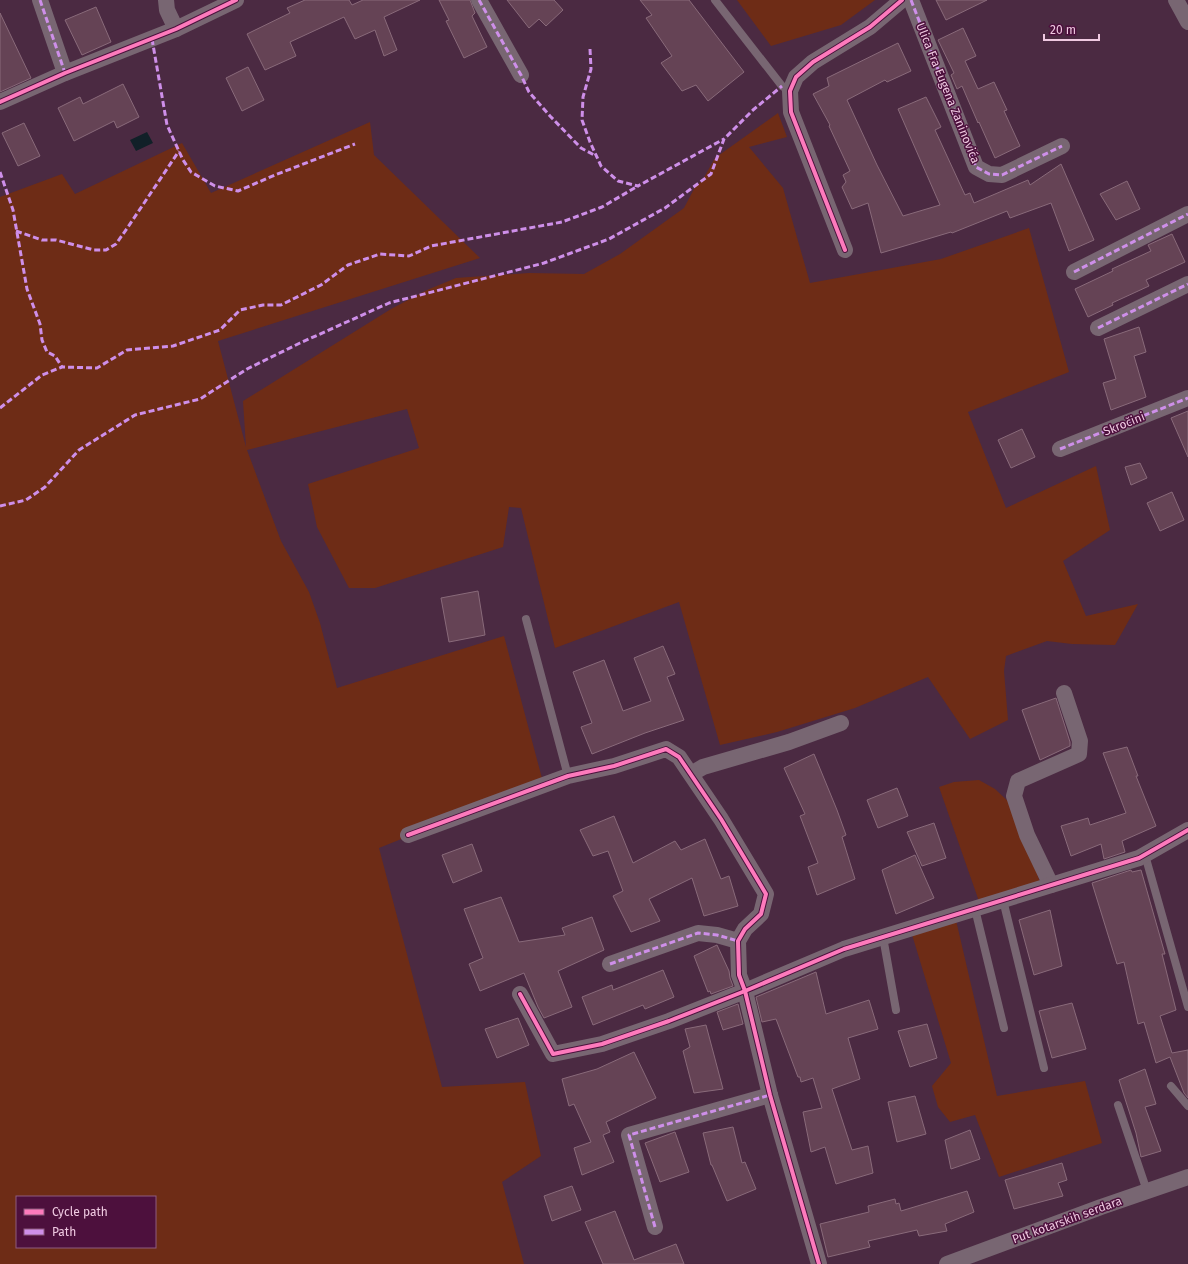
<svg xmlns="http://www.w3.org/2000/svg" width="1188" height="1264" font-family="'Fira Sans',sans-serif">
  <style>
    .green { fill: #6e2c16; fill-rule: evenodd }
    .water { fill: #112028 }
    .building { fill: #654355; stroke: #896a7a }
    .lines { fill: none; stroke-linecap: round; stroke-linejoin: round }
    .service { stroke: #786672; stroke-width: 8 }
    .minor { stroke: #786672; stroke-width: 16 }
    .quiet { stroke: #ce8fe9; stroke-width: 3; stroke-dasharray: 6 3; stroke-linecap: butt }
    .cycleway-casing { stroke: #4d103d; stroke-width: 6 }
    .cycleway { stroke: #fd7abc; stroke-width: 4 }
    .labels { text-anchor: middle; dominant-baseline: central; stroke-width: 3; stroke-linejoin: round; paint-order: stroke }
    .street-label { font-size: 12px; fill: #efc9e1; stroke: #4d103d }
  </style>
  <rect width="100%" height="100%" fill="#4b2a42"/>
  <g class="green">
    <polygon points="737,0 875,0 841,25 771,46"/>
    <path d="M778,113L787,137L749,147L783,188L810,283L941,259L1029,228L1069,372L968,412L1006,508L1096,466L1110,530L1063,561L1086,616L1138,604L1115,645L1072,644L1047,641L1006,656L1004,671L1008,720L970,739L928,677L855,708L777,732L720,745L679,602L555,648L521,508L509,507L503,547L375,588H349L317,527L308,484L419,448L407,409L247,450L281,541L309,592L320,623L337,688L504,636L543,782L379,848L442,1087L525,1082L541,1156L502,1182L524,1264H0V197L62,174L75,194L182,143L211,193L370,122L374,155L480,258L218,341L246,447L243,401L391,309L427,290L456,278L529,273L584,274L620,254L684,208L695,187L702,181L715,158ZM17,1197H155V1247H17Z"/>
    <polygon points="979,780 995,789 1014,807 1042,888 981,907 939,787 954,782"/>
    <polygon points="955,916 997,1096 1085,1081 1102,1143 999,1177 975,1115 950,1122 938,1107 932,1086 951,1063 910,928"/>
  </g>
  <polygon class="water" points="147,132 153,143 136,151 130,140"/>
  <g class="building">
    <polygon points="305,0 349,0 352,5 363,0 420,0 384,17 397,50 384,56 375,30 355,39 344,17 290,42 296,56 265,70 247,34 290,13 287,8"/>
    <polygon points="439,0 470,0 475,13 472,16 487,47 464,58 446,21 449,20"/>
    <polygon points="507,0 554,0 563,10 546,26 539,19 529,28"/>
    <polygon points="640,0 689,0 744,72 708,101 696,85 682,91 661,63 672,56 646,18 652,15"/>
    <polygon points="936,0 987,0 946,20"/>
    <polygon points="96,7 111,42 82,55 65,20"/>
    <polygon points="0,13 31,78 0,92"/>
    <polygon points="963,28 976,56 965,61 978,89 994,82 1007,110 1004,111 1020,146 995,158 979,122 978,123 962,86 957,89 951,75 954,73 938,40"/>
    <polygon points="898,43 911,71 887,82 885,80 847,100 877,165 903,216 940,205 898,109 926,97 941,127 935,130 965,195 970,193 974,203 1028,180 1030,185 1061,164 1094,240 1069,251 1051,203 1010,218 1007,211 952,233 951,232 881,253 868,203 852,209 842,187 846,182 843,175 850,171 829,126 830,125 813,94 829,86 827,78"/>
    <polygon points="248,67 264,100 242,111 226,78"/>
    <polygon points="123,84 139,117 117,128 114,121 74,141 58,108 80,97 83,104"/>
    <polygon points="24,123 40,156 18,166 2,133"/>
    <polygon points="1127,181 1140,209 1116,220 1100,194"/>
    <polygon points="1172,234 1185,262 1146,280 1149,286 1112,303 1113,305 1088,317 1075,289 1113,271 1112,269 1151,251 1148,245"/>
    <polygon points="1139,327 1146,352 1134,356 1146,397 1111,410 1103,383 1116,379 1104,339"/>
    <polygon points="1188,411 1188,457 1171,418"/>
    <polygon points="1022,429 1035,457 1011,468 998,440"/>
    <polygon points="1140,463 1147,478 1131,485 1125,467"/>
    <polygon points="1172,492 1184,520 1160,531 1147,503"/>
    <polygon points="478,591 485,635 449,642 441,598"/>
    <polygon points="663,646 675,674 667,677 684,720 645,733 592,754 581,727 592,723 573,672 604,660 623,711 651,701 634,658"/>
    <polygon points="1056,698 1070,742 1070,746 1040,760 1022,710"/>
    <polygon points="1127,747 1138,776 1136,776 1156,826 1122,841 1125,852 1104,859 1101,844 1071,856 1061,826 1088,818 1090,825 1126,813 1103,753"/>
    <polygon points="814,754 837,810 846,835 842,837 855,879 817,895 808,867 818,863 800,816 805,814 784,768"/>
    <polygon points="897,788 908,816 878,828 867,800"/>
    <polygon points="614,816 633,863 675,841 681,850 705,839 721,879 729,876 738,906 704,916 692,878 649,899 660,921 631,932 613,896 623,891 608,851 593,856 580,830"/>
    <polygon points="934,823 946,858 922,866 907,832"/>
    <polygon points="472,844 482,871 453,883 442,855"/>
    <polygon points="915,855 934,898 896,914 882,870"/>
    <polygon points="1131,870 1132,872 1141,870 1165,954 1162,954 1176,1010 1160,1016 1172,1053 1188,1050 1188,1098 1184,1093 1170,1057 1156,1063 1144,1022 1138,1024 1124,962 1117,964 1092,883"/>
    <polygon points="501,897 519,942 565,935 562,928 592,917 604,950 558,971 572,1007 544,1018 538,1007 524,973 480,991 469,964 483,958 464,909"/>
    <polygon points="1050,910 1062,966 1034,975 1019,920"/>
    <polygon points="717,945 729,971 730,978 733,986 711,994 710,991 708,992 694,956"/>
    <polygon points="663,970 674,997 645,1009 643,1005 593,1025 582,997 612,985 613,990"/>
    <polygon points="816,972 826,1014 869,1000 878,1029 848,1038 860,1079 832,1089 852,1150 868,1146 873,1173 836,1184 825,1147 811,1152 803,1112 822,1108 813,1078 801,1082 800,1077 798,1077 776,1019 762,1022 756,997"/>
    <polygon points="1072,1003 1086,1049 1052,1058 1039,1011"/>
    <polygon points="738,1004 743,1024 723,1030 717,1012"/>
    <polygon points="518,1018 529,1045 497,1058 485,1029"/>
    <polygon points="927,1024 937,1058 910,1067 898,1031"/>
    <polygon points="706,1025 723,1089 694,1093 683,1051 690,1047 685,1029"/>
    <polygon points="634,1052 656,1098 606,1122 610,1132 603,1135 614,1162 582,1175 574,1148 591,1142 574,1104 569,1106 562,1079 597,1069"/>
    <polygon points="1145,1069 1156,1104 1145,1107 1161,1151 1141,1157 1136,1133 1119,1080"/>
    <polygon points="915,1096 926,1134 897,1142 888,1102"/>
    <polygon points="733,1127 742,1163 745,1162 756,1189 727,1201 712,1165 711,1165 703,1133"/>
    <polygon points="970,1130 980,1159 951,1169 945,1140"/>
    <polygon points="675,1132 689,1172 660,1182 645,1143"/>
    <polygon points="1062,1163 1067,1180 1058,1183 1063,1196 1014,1209 1005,1180"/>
    <polygon points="572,1186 581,1210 552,1221 544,1196"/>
    <polygon points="967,1191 974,1212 945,1224 947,1231 919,1236 917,1230 868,1241 870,1247 828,1257 820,1224 869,1212 868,1206 895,1199 896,1204 899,1203 901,1211"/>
    <polygon points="615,1211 634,1260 676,1244 684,1264 603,1264 585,1222"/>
  </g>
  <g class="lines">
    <g class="service">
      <polyline points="715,0 782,86 790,91"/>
      <polyline points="526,619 568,776"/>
      <polyline points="1145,855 1188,1007"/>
      <polyline points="1003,900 1044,1068"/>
      <polyline points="975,909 1004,1028"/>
      <polyline points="883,937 896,1010"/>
      <polyline points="1171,1086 1188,1106"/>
      <polyline points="1118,1105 1147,1191"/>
    </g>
    <g class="minor">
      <polyline points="40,0 65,73"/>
      <polyline points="166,0 167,10 176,29"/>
      <polyline points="479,0 521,75"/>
      <polyline points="911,0 976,167 989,174 1002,175 1062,146"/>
      <polyline points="1176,0 1188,22"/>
      <polyline points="0,102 65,73 176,29 236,0"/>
      <polyline points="845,250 791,112 790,91 796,77 813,62 870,27 902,0"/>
      <polyline points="1074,272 1188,214"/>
      <polyline points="1098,328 1188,284"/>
      <polyline points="1060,449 1188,398"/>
      <polyline points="691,774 703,767 789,742 841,723"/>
      <polyline points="408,835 568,776 614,766 666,749 679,757 721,819 766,894 761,914 745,929 738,941 739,975 745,991 770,1095 819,1264"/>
      <polyline points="1051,885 1027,835 1014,796 1018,781 1079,754 1080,741 1064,693"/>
      <polyline points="610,964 698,933 717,935 738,941"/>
      <polyline points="520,994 553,1054 602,1044 669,1021 745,991 844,949 1139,858 1188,830"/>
      <polyline points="655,1227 629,1135 770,1095"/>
      <polyline points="947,1264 1101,1207 1188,1177"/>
    </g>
    <g class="quiet">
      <polyline points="40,0 65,73"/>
      <polyline points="479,0 521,75 529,92 550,116 581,148 596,156"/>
      <polyline points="911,0 976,167 989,174 1002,175 1062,146"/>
      <polyline points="152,39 167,125 183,160 191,172 215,186 238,191 275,175 355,144"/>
      <polyline points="590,49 591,69 583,97 582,120 590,142 601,166 618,181 638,186 724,139"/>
      <polyline points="0,172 13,210 27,289 40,324 42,340 47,352 55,356 62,367"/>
      <polyline points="16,231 42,240 56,240 94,250 106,250 116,244 128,227 179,151"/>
      <polyline points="1074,272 1188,214"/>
      <polyline points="1098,328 1188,284"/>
      <polyline points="0,408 42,375 62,367 97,368 127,350 173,346 220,330 240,310 263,305 281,305 321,285 348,265 380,254 409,256 431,246 562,222 602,207 638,186"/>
      <polyline points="1060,449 1188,398"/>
      <polyline points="0,506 26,500 45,487 79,450 135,415 200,399 247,369 300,343 389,303 544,263 609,239 665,208 711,174 724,139 753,110 782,86"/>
      <polyline points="610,964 698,933 717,935 738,941"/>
      <polyline points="655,1227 629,1135 770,1095"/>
    </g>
    <defs>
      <g id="cycleway">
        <polyline points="0,102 65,73 176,29 236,0"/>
        <polyline points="845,250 791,112 790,91 796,77 813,62 870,27 902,0"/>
        <polyline points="408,835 568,776 614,766 666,749 679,757 721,819 766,894 761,914 745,929 738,941 739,975 745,991 770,1095 819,1264"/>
        <polyline points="520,994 553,1054 602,1044 669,1021 745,991 844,949 1139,858 1188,830"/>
      </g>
    </defs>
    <use href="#cycleway" class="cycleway-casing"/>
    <use href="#cycleway" class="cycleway"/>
  </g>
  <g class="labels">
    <g class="street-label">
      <text transform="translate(948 93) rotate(68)">Ulica Fra Eugena Zaninovića</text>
      <text transform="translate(1124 424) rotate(-22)">Skročini</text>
      <text transform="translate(1067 1220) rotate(-20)">Put kotarskih serdara</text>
    </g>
  </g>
  <rect x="16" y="1196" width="140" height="52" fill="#4d103d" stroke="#8e5a7f"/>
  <rect x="24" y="1209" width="20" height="6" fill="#fd7abc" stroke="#8e5a7f"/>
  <text x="52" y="1216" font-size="12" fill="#efc9e1">Cycle path</text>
  <rect x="24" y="1229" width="20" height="6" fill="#ce8fe9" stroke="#8e5a7f"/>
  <text x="52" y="1236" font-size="12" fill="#efc9e1">Path</text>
  <path d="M1044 34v6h55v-6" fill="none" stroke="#efc9e1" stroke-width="2"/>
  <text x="1050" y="34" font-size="12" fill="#efc9e1" stroke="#4d103d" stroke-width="3" paint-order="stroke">20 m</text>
</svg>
